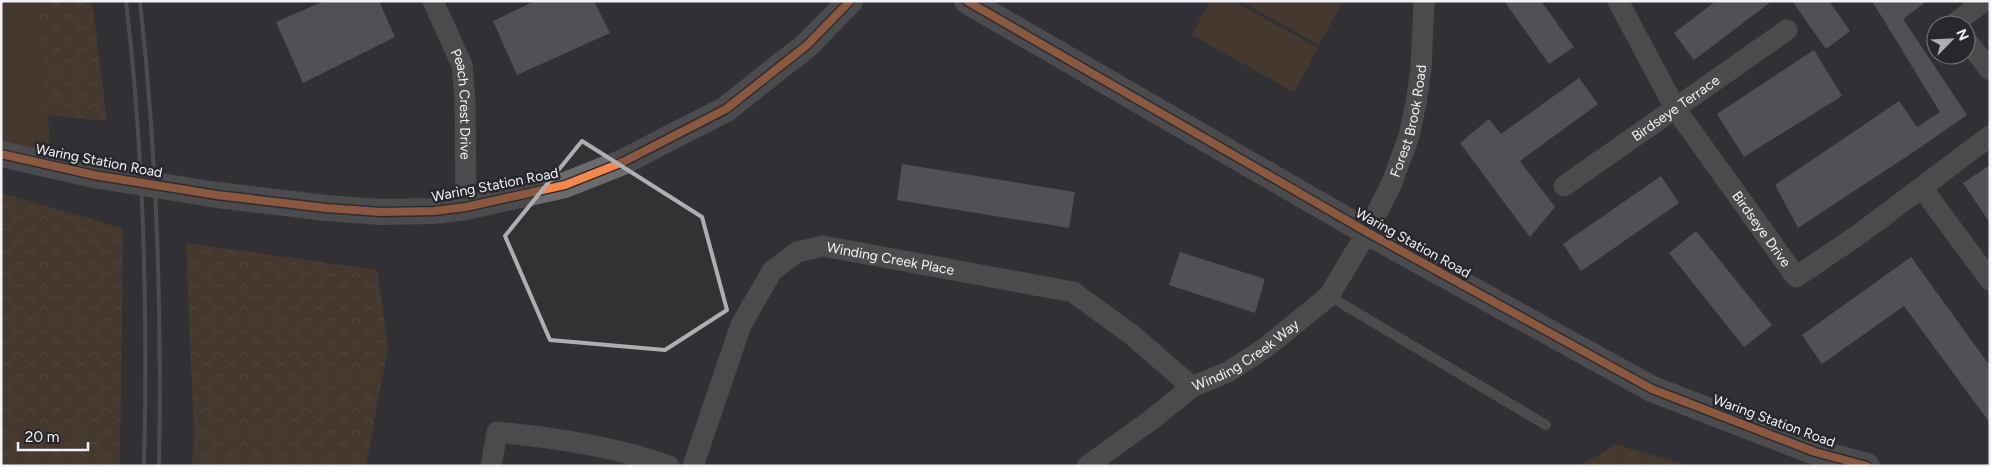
<svg xmlns="http://www.w3.org/2000/svg" width="1991" height="467" font-family="Figtree,sans-serif">
  <style>
    .forest { fill: url(#forest-crowns) }
    .green { fill: #5d4428 }
    .building { fill: #75757e }
    .lines { fill: none; stroke-linecap: round; stroke-linejoin: round }
    .service { stroke: #6c6b6b; stroke-width: 10 }
    .minor { stroke: #6c6b6b; stroke-width: 21 }
    .tertiary { stroke: #6c6b6b; stroke-width: 26 }
    .rail { stroke: #6d6c6d; stroke-width: 4 }
    .cycleway-casing { stroke: #27272c; stroke-width: 11 }
    .cycleway { stroke: #f5874c; stroke-width: 8 }
    .marked { fill: none; stroke: #afafb3; stroke-width: 4; stroke-linejoin: round }
    .labels { text-anchor: middle; dominant-baseline: central; stroke-width: 5; stroke-linejoin: round; paint-order: stroke }
    .street-label { font-size: 14px; fill: #f3f3f7; stroke: #27272c }
  </style>
  <defs>
    <pattern id="forest-crowns" width="20" height="18" patternUnits="userSpaceOnUse" patternTransform="scale(1.25)"><rect width="20" height="18" fill="#5d4428"/><path d="M2 6a3 3 0 1 1 6 0M12 15a3 3 0 1 1 6 0" fill="none" stroke="#755f48"/></pattern>
  </defs>
  <rect width="100%" height="100%" fill="#323235"/>
  <g class="forest">
    <polygon points="1,1 92,1 107,121 1,110"/>
    <polygon points="1,193 123,228 120,466 1,466"/>
    <polygon points="186,243 377,270 388,347 366,466 192,466 194,435"/>
    <polygon points="1616,444 1688,466 1580,466"/>
  </g>
  <g class="green">
    <polygon points="1,1 38,1 53,176 1,166"/>
    <polygon points="1210,1 1233,1 1318,48 1294,92 1192,35"/>
    <polygon points="1241,1 1343,1 1319,45"/>
  </g>
  <g class="building">
    <polygon points="324,1 379,1 395,37 303,83 276,22"/>
    <polygon points="535,1 594,1 610,33 517,75 493,21"/>
    <polygon points="1504,1 1541,1 1574,47 1549,64"/>
    <polygon points="1716,1 1772,1 1694,60 1674,33"/>
    <polygon points="1792,1 1829,1 1850,31 1826,49"/>
    <polygon points="1872,1 1927,1 1903,19 1967,115 1918,149 1798,228 1775,185 1899,101 1917,127 1940,112"/>
    <polygon points="1814,50 1842,96 1744,157 1717,114"/>
    <polygon points="1579,78 1598,104 1520,161 1555,207 1530,237 1460,143 1489,119 1501,134"/>
    <polygon points="902,164 1075,192 1069,228 897,200"/>
    <polygon points="1990,165 1990,223 1963,183"/>
    <polygon points="1661,176 1679,203 1581,271 1563,244"/>
    <polygon points="1696,231 1772,325 1744,347 1669,253"/>
    <polygon points="1180,252 1265,279 1255,313 1169,285"/>
    <polygon points="1911,257 1990,366 1990,423 1904,306 1822,364 1802,335"/>
  </g>
  <g class="lines">
    <polyline class="service" points="1329,296 1546,425"/>
    <g class="minor">
      <path id="s1" d="M433,1L462,65L465,99L466,207"/>
      <path id="s2" d="M1618,1L1675,108L1796,277L1861,233L1990,136"/>
      <polyline points="1955,25 1954,24 1984,1"/>
      <polyline points="1966,40 1990,70"/>
      <path id="s3" d="M1564,186L1787,30"/>
      <polyline points="1922,188 1990,280"/>
      <path d="M491,466L497,432C555,438 613,446 669,466"/>
      <path id="s4" d="M693,466L741,325L772,271L797,252L823,246L1073,292L1132,335L1192,387"/>
      <path id="s5" d="M1087,466L1151,420L1192,387L1228,372L1265,348L1329,296L1367,232L1391,185L1409,136L1416,103L1421,69L1424,1"/>
    </g>
    <g class="tertiary">
      <polyline points="967,1 1367,232 1652,389 1815,452 1867,466"/>
      <polyline points="1,154 94,175 217,195 326,208 381,212 434,211 466,207 565,185 623,162 726,109 807,45 850,1"/>
    </g>
    <g class="rail">
      <path d="M126,1C144,155 148,311 144,466"/>
      <path d="M140,1C157,155 162,311 159,466"/>
    </g>
    <defs>
      <g id="cycleway">
        <polyline points="967,1 1367,232 1652,389 1815,452 1867,466"/>
        <polyline points="1,154 94,175 217,195 326,208 381,212 434,211 466,207 565,185 623,162 726,109 807,45 850,1"/>
      </g>
    </defs>
    <use href="#cycleway" class="cycleway-casing"/>
    <use href="#cycleway" class="cycleway"/>
  </g>
  <path d="M0 0H1991V467H0ZM582,141L702,217L727,310L665,350L550,340L505,236Z" fill="#323235" fill-opacity=".55" fill-rule="evenodd"/>
  <path class="marked" d="M582,141L702,217L727,310L665,350L550,340L505,236Z"/>
  <g class="labels">
    <g class="street-label">
      <text stroke="none"><textPath href="#s1" startOffset="109">Peach Crest Drive</textPath></text>
      <text stroke="none"><textPath href="#s3" startOffset="136">Birdseye Terrace</textPath></text>
      <text stroke="none"><textPath href="#s5" startOffset="491">Forest Brook Road</textPath></text>
      <text transform="translate(99 161) rotate(11)">Waring Station Road</text>
      <text transform="translate(495 185) rotate(-11)">Waring Station Road</text>
      <text stroke="none"><textPath href="#s2" startOffset="270">Birdseye Drive</textPath></text>
      <text transform="translate(1413 243) rotate(29)">Waring Station Road</text>
      <text stroke="none"><textPath href="#s4" startOffset="338">Winding Creek Place</textPath></text>
      <text stroke="none"><textPath href="#s5" startOffset="194">Winding Creek Way</textPath></text>
      <text transform="translate(1774 421) rotate(20)">Waring Station Road</text>
    </g>
  </g>
  <rect width="1991" height="467" fill="none" stroke="#f3f3f7" stroke-width="5"/>
  <g transform="translate(1951 40) rotate(66)"><circle r="24" fill="#27272c" stroke="#79797d"/>
  <path d="M0-4L9 19L0 12L-9 19Z" fill="#afafb3"/>
  <text y="-8" font-size="14" font-weight="bold" text-anchor="middle" fill="#f3f3f7">N</text>
  </g>
  <path d="M18 442v8h70v-8" fill="none" stroke="#f3f3f7" stroke-width="2.5"/>
  <text x="25" y="442" font-size="15" fill="#f3f3f7" stroke="#27272c" stroke-width="4" paint-order="stroke">20 m</text>
</svg>
